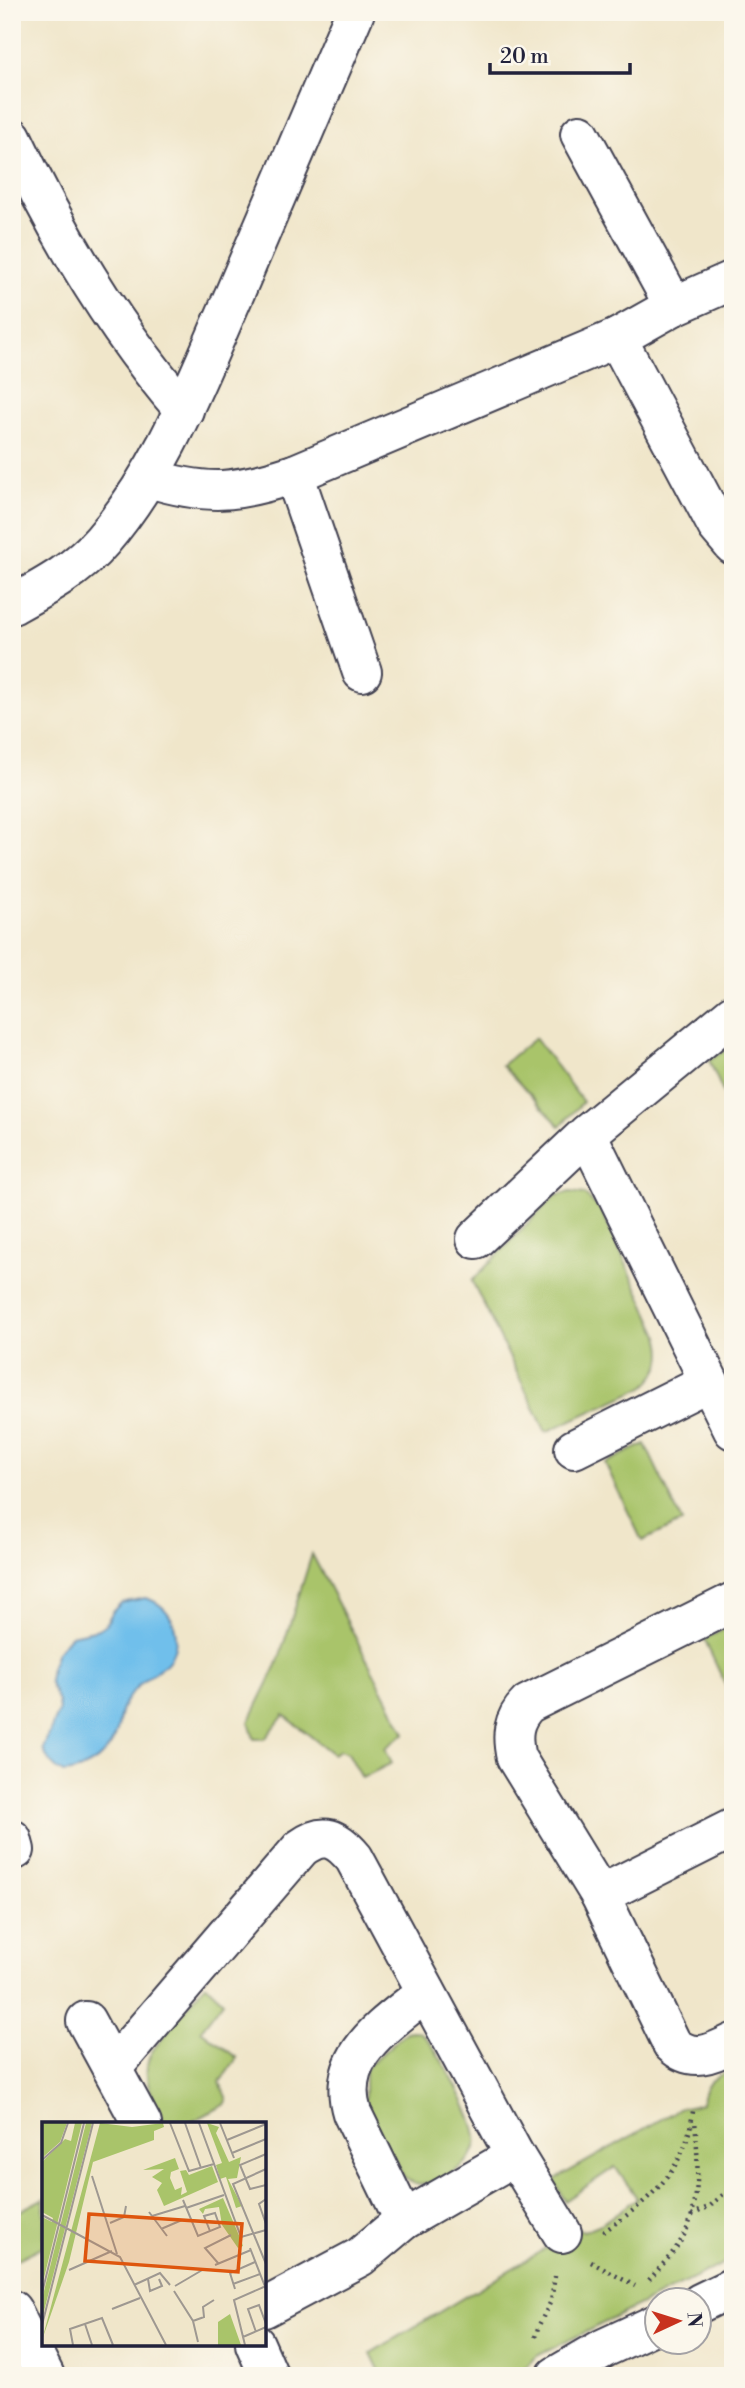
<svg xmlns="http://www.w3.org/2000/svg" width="745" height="2388" font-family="'Libre Bodoni',serif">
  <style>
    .green { fill: #a9c46a; stroke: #667352; stroke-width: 2 }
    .water { fill: #70bfeb; stroke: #497093; stroke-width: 2 }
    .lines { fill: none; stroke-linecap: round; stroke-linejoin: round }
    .minor-casing { stroke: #413f50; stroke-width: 42 }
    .path { stroke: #413f50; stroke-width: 4.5; stroke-dasharray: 2 5; stroke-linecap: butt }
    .minor { stroke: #fff; stroke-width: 38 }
    .inset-road { fill: none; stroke: #9e9891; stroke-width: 2 }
    .view { fill: #de560e; fill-opacity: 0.15; stroke: #de560e; stroke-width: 3.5 }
    .inset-edge { fill: none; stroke: #22223b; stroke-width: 3.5 }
  </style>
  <rect width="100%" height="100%" fill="#fbf7ec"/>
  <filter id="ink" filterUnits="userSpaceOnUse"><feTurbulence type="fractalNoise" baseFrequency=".0143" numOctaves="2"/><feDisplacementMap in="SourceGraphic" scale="14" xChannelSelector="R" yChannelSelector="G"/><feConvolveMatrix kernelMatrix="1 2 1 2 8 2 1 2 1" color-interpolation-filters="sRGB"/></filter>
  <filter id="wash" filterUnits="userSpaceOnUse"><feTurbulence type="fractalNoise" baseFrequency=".00686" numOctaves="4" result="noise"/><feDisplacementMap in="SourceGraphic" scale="28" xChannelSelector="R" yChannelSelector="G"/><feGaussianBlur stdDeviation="1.57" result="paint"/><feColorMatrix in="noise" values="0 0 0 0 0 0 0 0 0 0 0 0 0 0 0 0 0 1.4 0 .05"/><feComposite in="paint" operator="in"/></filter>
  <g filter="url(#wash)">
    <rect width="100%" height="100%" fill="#f0e6ca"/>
    <g class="green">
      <polygon points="535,1038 583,1102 560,1126 502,1065"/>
      <polygon points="733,1046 733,1115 709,1060"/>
      <path d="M570,1192L584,1194L601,1210L658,1333C666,1355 662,1372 644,1387L546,1432L472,1281L547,1204L555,1196Z"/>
      <polygon points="645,1444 682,1522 642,1541 605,1463"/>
      <polygon points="312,1554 405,1733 385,1748 392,1763 362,1778 348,1753 340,1750 333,1754 284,1715 265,1739 254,1739 249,1722 277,1665"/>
      <polygon points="733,1625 733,1701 704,1639"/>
      <path d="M205,1984L223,2001L201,2030L237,2058L220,2082L227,2100L226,2104L188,2124H166C155,2101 137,2075 153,2050Z"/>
      <path d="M412,2031C417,2031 418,2031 422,2034C438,2048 480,2124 476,2144C472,2162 458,2169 444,2178C431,2186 416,2187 404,2177L365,2107V2069L406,2032Z"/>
      <path d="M733,2068V2259L543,2353L535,2357L518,2376H382L371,2353L578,2229L584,2231L601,2224L637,2198L615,2167L565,2201L554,2180L681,2108L702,2103C704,2081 715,2078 733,2068Z"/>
      <polygon points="44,2198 44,2246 12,2262 12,2215"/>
    </g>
    <path class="water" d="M145,1598C173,1605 185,1637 168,1662C164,1667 159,1668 155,1672C145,1679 135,1688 128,1698C120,1708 120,1717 118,1728C111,1755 88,1771 63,1773C53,1767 47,1760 43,1749L59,1709L58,1702L49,1681L51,1668L57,1652L71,1635L99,1629L106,1624L113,1611L121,1603Z"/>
  </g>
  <g filter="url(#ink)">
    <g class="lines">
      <defs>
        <g id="minor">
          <polyline points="580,134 674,306"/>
          <path d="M12,137C58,235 112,327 184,410"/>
          <polyline points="617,338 717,526 733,545"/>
          <polyline points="294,474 362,672"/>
          <path d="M149,478C208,496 236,493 294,474L617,338L674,306L733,280"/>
          <path d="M12,605C45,587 77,570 102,541C164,469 196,381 234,295C274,200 315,106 355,12"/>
          <polyline points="587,1134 733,1430"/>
          <polyline points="476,1239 587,1134 733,1014"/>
          <polyline points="574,1449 708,1382"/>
          <path d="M733,1602L528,1704C512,1720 511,1736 516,1758L600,1895L672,2044C692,2063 711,2054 733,2043"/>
          <polyline points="12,1839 15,1850"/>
          <polyline points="600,1895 733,1828"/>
          <polyline points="86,2021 142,2124"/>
          <path d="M113,2067L301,1848C324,1831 337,1838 354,1858L515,2156L562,2233"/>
          <path d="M404,2220L352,2113C334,2054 387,2025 426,1992"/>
          <polyline points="700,2303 733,2287"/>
          <polyline points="264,2308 360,2257 404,2220 515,2156"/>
          <polyline points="12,2310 45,2376"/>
          <polyline points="255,2344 269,2376"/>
          <polyline points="556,2376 604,2348 658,2323"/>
        </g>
      </defs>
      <use href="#minor" class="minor-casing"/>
      <g class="path">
        <polyline points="692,2215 710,2206 733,2186"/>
        <path d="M603,2232C650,2200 686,2171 693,2111"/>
        <polyline points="591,2262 635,2286"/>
        <path d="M649,2280C662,2265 678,2249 686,2231C701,2199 698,2155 695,2121"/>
        <polyline points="535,2337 539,2325 551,2301 555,2276"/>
      </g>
      <use href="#minor" class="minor"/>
    </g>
  </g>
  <g transform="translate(42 2122)">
    <rect width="224" height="224" fill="#f0e6ca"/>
    <path d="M0,1H25L18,20L0,36ZM33,1H40L0,164V95L10,100L11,96L0,90V40L23,17L29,19ZM44,1H50L0,197V177ZM58,1L90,5L121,1L122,5L112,9V18L51,40L27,140L0,218ZM165,1L177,5L174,11L187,40L199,35L195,56L186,57L200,84L194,86L184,55L178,57L174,43L180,41ZM133,36L137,47L129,50L128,56L133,68L140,65L139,73L145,70L138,49L144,48L147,53L170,44L176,60L122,84L115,68L120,61L110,55L122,47L101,48ZM181,76L199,118L201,124L196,126L180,103L177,85L163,87L161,92L157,87ZM188,192L199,223H176V200Z" fill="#a9c46a"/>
    <path class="inset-road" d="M128,1L147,49L172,42M143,1L159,46M157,1L199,115L224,108M178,1L192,36M185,18L224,2M190,31L224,17M224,32L198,43L208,67L224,63M0,38L19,21L26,1M224,47L191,62L224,142M50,54L75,132M224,77L217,82L224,102M141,78L156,114L178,105L173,91L162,94L168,109M144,86L182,73M107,90L125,114M0,93L78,135L124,223M110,94L143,84M68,101L82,95L84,84M119,107L140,98M208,126L224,167M176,141L163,126L189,113M173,143L209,128M27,148L70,129M106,157L108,169L120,164L117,157M191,162L218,152M92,163L118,151L128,163M133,164L162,147M193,167L188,151L213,140M132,169L151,199L156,220M0,171L42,1M70,187L98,176M151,199L162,195L161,185L172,178M43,202L50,223M0,203L51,1M214,210L206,187L217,183L224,202M201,215L224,205M31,223L28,207L60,196L71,223M203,223L192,178L224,164"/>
    <path class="view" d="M47,92L200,102L196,150L43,139Z"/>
    <rect width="224" height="224" class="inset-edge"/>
  </g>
  <rect width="745" height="2388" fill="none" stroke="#fbf7ec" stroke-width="42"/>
  <g transform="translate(678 2321) rotate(86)"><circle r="33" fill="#fbf7ec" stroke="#a4a2a5" stroke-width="2"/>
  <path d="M0-5L12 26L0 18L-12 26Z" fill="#c8321e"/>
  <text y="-10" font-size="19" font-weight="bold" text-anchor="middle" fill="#22223b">N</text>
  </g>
  <path d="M490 63v10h140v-10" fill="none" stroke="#22223b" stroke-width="3.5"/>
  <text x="500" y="63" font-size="21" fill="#22223b" stroke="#fbf7ec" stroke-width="5" paint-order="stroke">20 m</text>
</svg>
